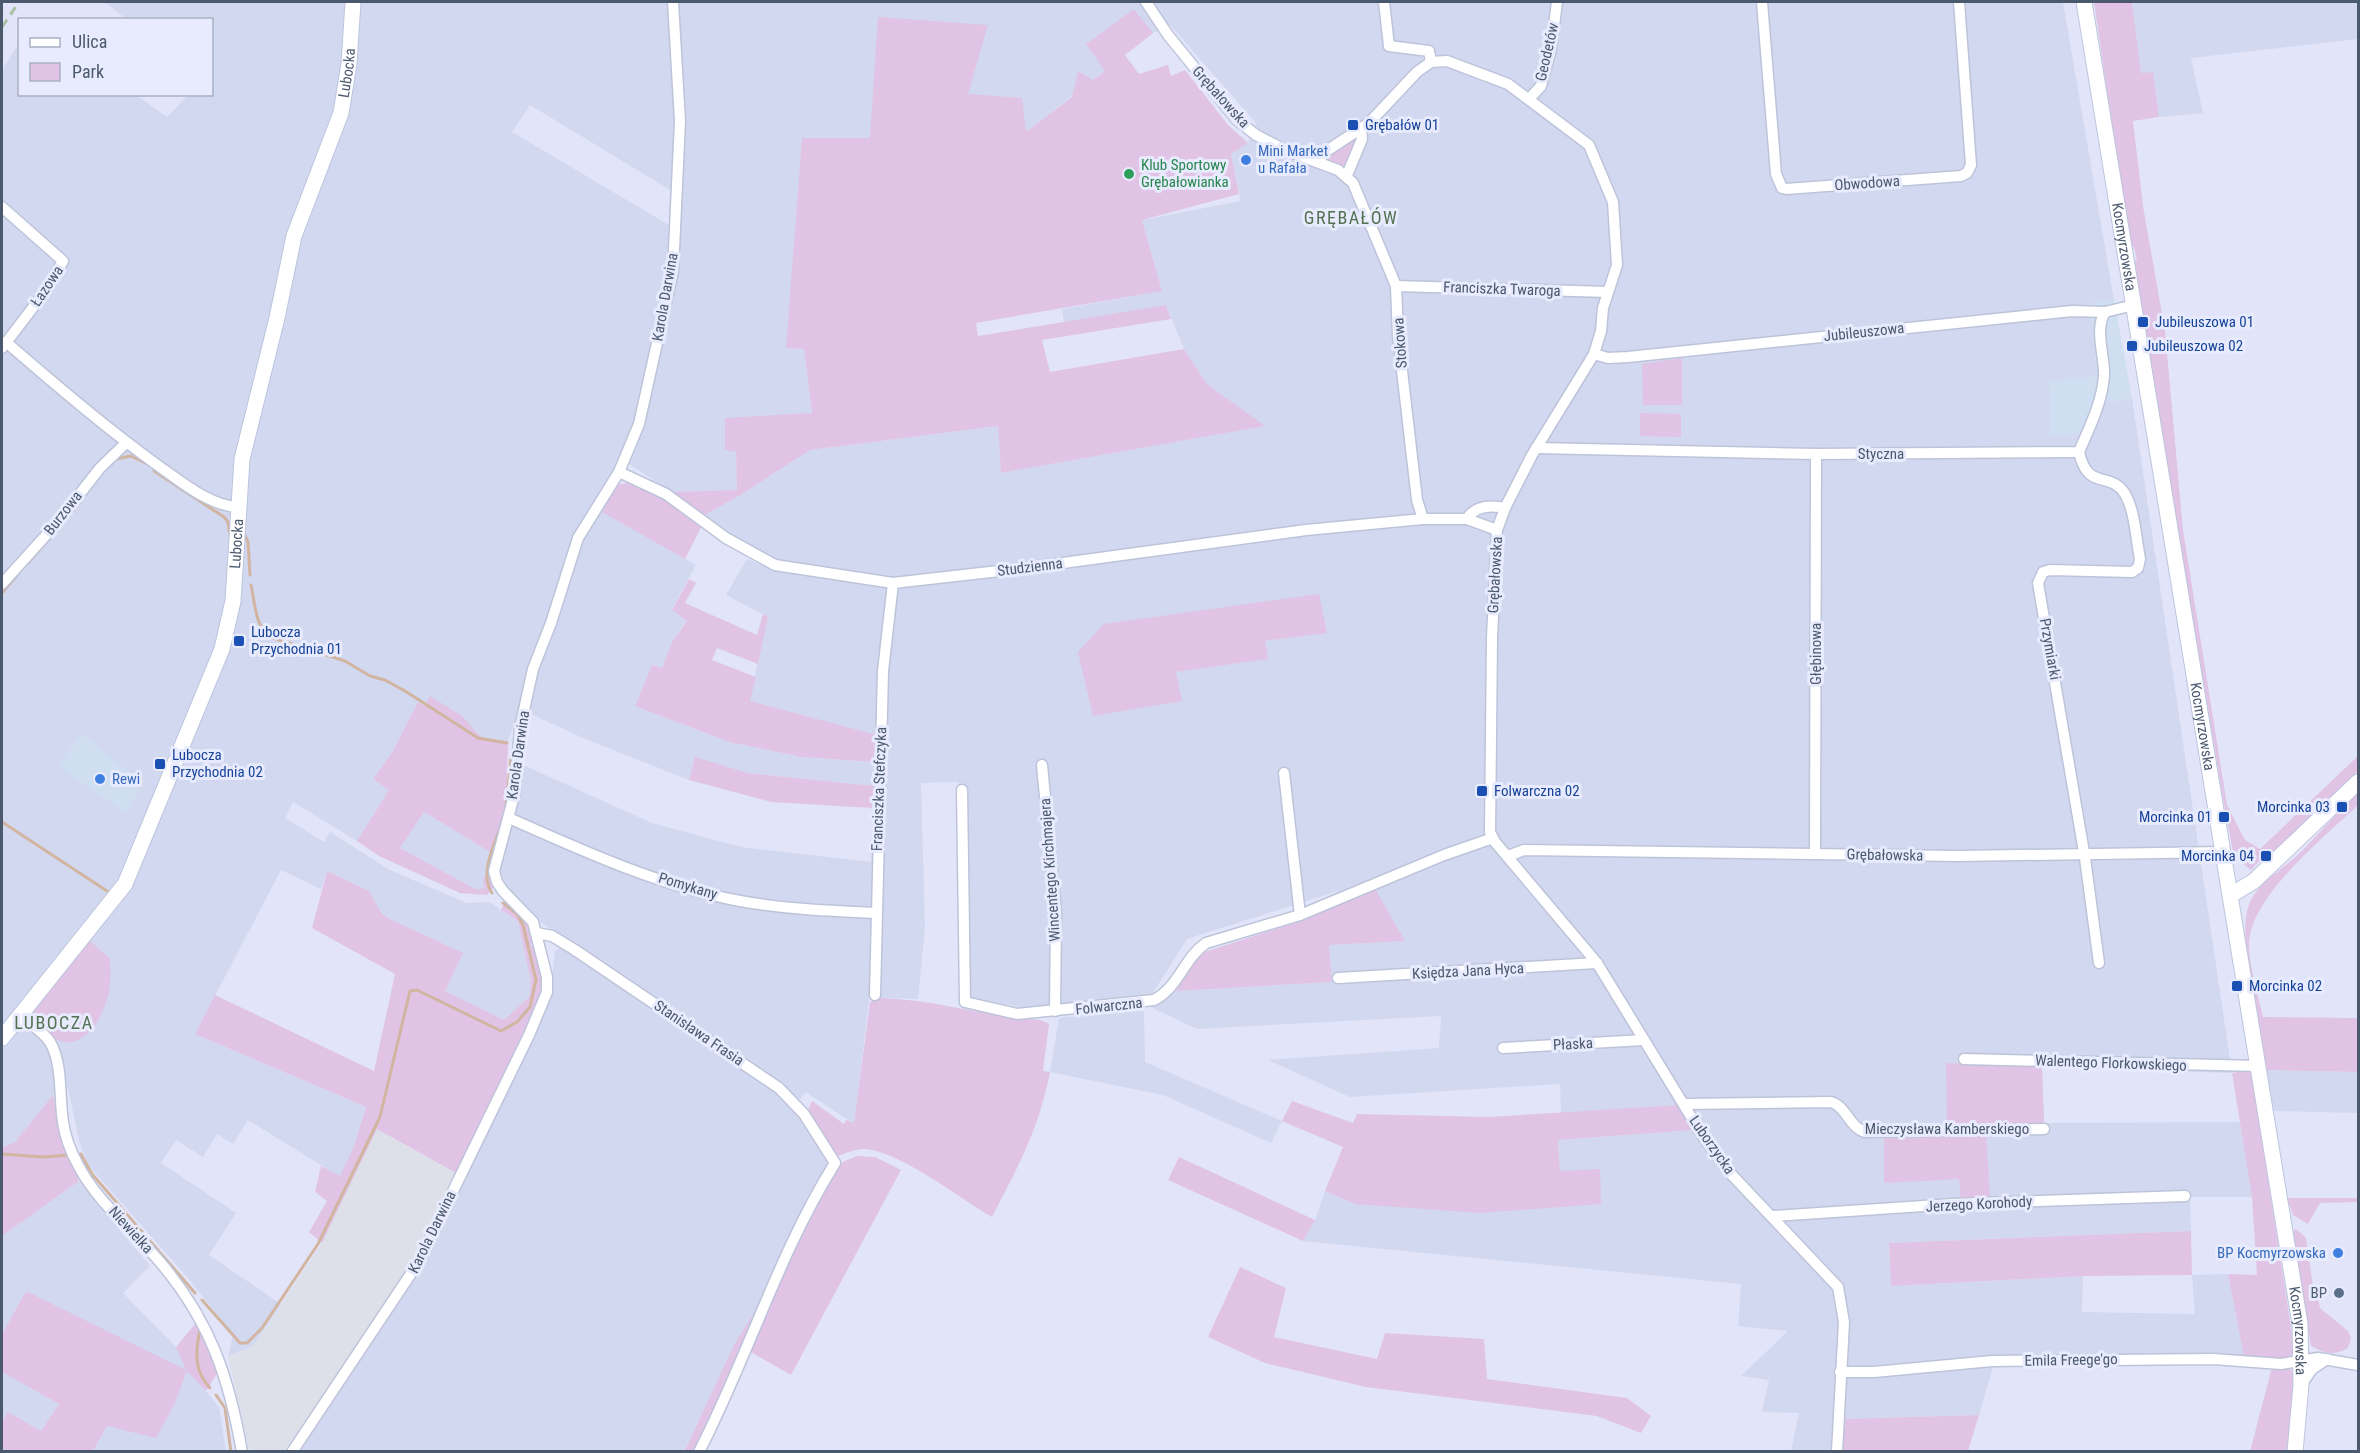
<svg xmlns="http://www.w3.org/2000/svg" width="2360" height="1453" font-family="'Roboto Condensed',sans-serif">
  <style>
    .residential { fill: #d2d8f0; fill-rule: evenodd }
    .commercial { fill: #cfdef1 }
    .industrial { fill: #dde0e9 }
    .green { fill: #e0c3e5 }
    .lines { fill: none; stroke-linecap: round; stroke-linejoin: round }
    .stream { stroke: #d2b5a0; stroke-width: 3 }
    .street-casing { stroke: #bdc4da; stroke-width: 13 }
    .secondary-casing { stroke: #bbc5de; stroke-width: 17 }
    .street { stroke: #fff; stroke-width: 10 }
    .secondary { stroke: #fff; stroke-width: 15 }
    .rail { stroke: #a9c1a3; stroke-width: 3; stroke-dasharray: 9 6; stroke-linecap: butt }
    .transit-dot { fill: #1a4fb4; stroke: #e8ebfd; stroke-width: 2 }
    .shop-dot { fill: #3f7fe0; stroke: #e8ebfd; stroke-width: 2 }
    .leisure-dot { fill: #2e9e5b; stroke: #e8ebfd; stroke-width: 2 }
    .service-dot { fill: #5c6f8a; stroke: #e8ebfd; stroke-width: 2 }
    .labels { text-anchor: middle; dominant-baseline: central; stroke-width: 6; stroke-linejoin: round; paint-order: stroke }
    .street-label { font-size: 15px; fill: #4b596f; stroke: #e8ebfd }
    .transit-label { font-size: 15px; fill: #164399; stroke: #e8ebfd; text-anchor: start }
    .shop-label { font-size: 15px; fill: #366cbe; stroke: #e8ebfd; text-anchor: start }
    .leisure-label { font-size: 15px; fill: #27864d; stroke: #e8ebfd; text-anchor: start }
    .service-label { font-size: 15px; fill: #4e5e75; stroke: #e8ebfd; text-anchor: end }
    .quarter-label { font-size: 18px; letter-spacing: 1.5px; fill: #547252; stroke: #e8ebfd }
  </style>
  <rect width="100%" height="100%" fill="#e2e5fa"/>
  <g class="residential">
    <path d="M105,2H2063L2114,300L2090,304L2098,376L2102,403L2132,398L2232,1073L2042,1067L2044,1123L2240,1122L2252,1197H2190L2191,1231L1889,1243L1891,1286L2083,1276L2082,1312L2195,1314L2192,1275L2228,1274L2244,1357L2196,1363L1993,1367L1979,1415L1844,1419L1841,1451H1791L1799,1413L1762,1412L1769,1380L1741,1376L1788,1331L1738,1326L1741,1284L1303,1241L1315,1220L1325,1191L1355,1204L1560,1171L1558,1140L1693,1130L1678,1105L1561,1113L1560,1084L1350,1097L1268,1060L1439,1048L1441,1016L1197,1029L1148,1006L1161,1002L1176,991L1332,982L1329,945L1404,941L1370,881L1187,939L1151,996L1044,1011L967,997L959,782L921,783L925,928L918,999L878,998L874,961L854,1124L806,1092L800,1099H795L685,1022L688,1017L672,1006L668,1010L536,919L505,885L500,866L521,764L652,823L741,847L871,862L873,786L748,773L695,758L689,780L583,738L520,709L508,741L482,738L462,716L418,702L393,751L373,779L389,790L357,841L293,802L285,818L324,842L330,832L390,870L467,903L489,902L518,921L531,982L529,997L504,1020L445,991L462,953L390,919L382,914L369,891L327,871L321,889L281,870L195,1034L366,1107L354,1146L340,1177L248,1120L233,1144L217,1134L203,1157L176,1140L161,1163L236,1213L209,1255L281,1304L253,1346L228,1356L233,1335L187,1277L89,1166L79,1141L68,1088L53,1095L15,1142L2,1148V70L19,43L20,94L136,95L167,117L188,95L212,94V20L126,19ZM1170,25L1256,123L1248,143L1231,154L1241,201L1142,220L1162,291L1062,309L1064,322L1166,305L1184,349L1207,384L1264,426L1001,473L998,426L810,450L742,494L705,515L729,536L763,557L891,577L888,590L885,585L776,571L747,559L726,595L768,617L749,701L876,735L875,762L802,757L729,742L635,706L652,665L662,668L672,642L687,620L672,609L696,565L603,512L629,464L672,492L737,490L736,451L812,413L804,349L787,348L802,138L870,139L1026,132L1153,33ZM530,105L670,190L669,225L512,132ZM1104,624L1326,633L1264,641L1268,659L1175,672L1181,701Z"/>
    <polygon points="2132,2 2358,2 2358,39 2191,58 2203,113 2159,117 2153,72 2141,74"/>
    <polygon points="424,812 495,855 491,877 484,889 477,890 400,848"/>
    <polygon points="563,945 786,1098 814,1132 831,1161 768,1290 734,1346 684,1451 298,1452 410,1285 527,1047 550,995 555,951"/>
    <polygon points="1144,1008 1145,1062 1282,1121 1271,1143 1163,1095 1050,1072 1059,1018"/>
    <polygon points="2267,1070 2358,1072 2358,1113 2273,1111"/>
    <polygon points="79,1181 150,1266 123,1293 176,1347 188,1370 219,1407 226,1451 93,1451 107,1426 26,1291 2,1334 2,1236"/>
    <polygon points="2,1372 59,1404 41,1431 8,1412 2,1422"/>
  </g>
  <g class="commercial">
    <polygon points="2114,300 2132,398 2102,403 2094,432 2051,435 2049,381 2097,376 2090,303"/>
    <polygon points="81,734 143,782 127,813 58,766"/>
  </g>
  <polygon class="industrial" points="377,1129 458,1174 398,1287 284,1451 255,1451 249,1448 228,1356 253,1346 322,1243"/>
  <g class="green">
    <polygon points="2094,2 2132,2 2141,73 2153,72 2159,117 2133,121 2143,206 2165,331 2183,530 2227,805 2245,840 2260,849 2358,756 2358,771 2274,852 2270,849 2251,870 2234,857 2224,804 2133,262 2137,260 2134,247 2130,247"/>
    <polygon points="1134,9 1153,33 1125,55 1139,74 1168,65 1171,76 1185,70 1228,125 1248,143 1231,154 1239,194 1142,220 1162,291 976,323 978,336 1166,305 1171,319 1042,340 1050,372 1184,349 1207,384 1265,426 1001,473 998,426 810,450 742,494 705,515 672,492 737,490 736,452 725,450 725,418 812,413 804,349 786,348 802,138 870,138 878,17 988,25 968,94 1022,98 1026,132 1072,97 1078,71 1093,80 1105,71 1086,44"/>
    <polygon points="1355,139 1347,167 1328,161 1328,156"/>
    <polygon points="1682,358 1682,405 1643,405 1642,364"/>
    <polygon points="1640,413 1681,414 1681,437 1640,436"/>
    <polygon points="631,482 653,490 702,526 685,559 602,512 617,485"/>
    <polygon points="689,579 696,583 685,603 757,635 763,614 768,617 758,664 717,648 712,660 756,677 750,701 877,735 875,762 802,757 729,742 635,706 652,665 662,668 672,642 687,621 672,610"/>
    <polygon points="1319,594 1327,633 1265,641 1268,659 1176,672 1182,701 1093,716 1078,652 1104,624"/>
    <polygon points="430,696 462,716 482,738 508,741 506,818 495,855 424,812 400,848 477,890 484,888 483,878 491,877 494,886 487,895 460,893 379,856 357,841 389,790 373,779 393,751 418,702 425,706"/>
    <polygon points="695,757 748,773 874,786 872,808 771,802 689,780"/>
    <path d="M2358,791V805C2326,836 2250,896 2249,944C2249,967 2258,994 2263,1017L2358,1018V1072L2267,1070C2260,1031 2235,936 2250,902C2260,880 2285,868 2302,851C2321,831 2339,811 2358,791Z"/>
    <polygon points="327,871 369,891 382,914 390,919 463,953 445,991 504,1020 529,997 531,982 518,921 501,910 506,900 535,932 531,945 543,952 543,985 536,1006 458,1174 377,1129 322,1243 309,1232 327,1201 315,1192 321,1166 340,1176 354,1146 366,1107 195,1034 215,995 374,1071 395,974 312,928"/>
    <polygon points="1375,889 1405,941 1329,945 1332,982 1176,991 1201,953 1304,920"/>
    <path d="M89,940L110,959C111,975 111,990 105,1005C90,1049 52,1058 34,1010Z"/>
    <path d="M878,998C928,999 969,1012 1018,1018C1029,1020 1039,1017 1049,1024L1043,1071L1050,1072C1039,1129 1018,1167 992,1217C961,1199 899,1151 865,1149C855,1149 846,1153 838,1156L809,1116L808,1110L812,1101L844,1124L846,1120L854,1123L870,1002Z"/>
    <polygon points="1946,1063 2042,1067 2044,1123 1947,1125"/>
    <polygon points="2251,1069 2295,1353 2284,1359 2244,1357 2228,1274 2257,1275 2252,1197 2232,1073"/>
    <polygon points="53,1095 63,1143 79,1181 2,1236 2,1148 15,1142"/>
    <polygon points="1292,1101 1353,1123 1357,1114 1489,1117 1678,1105 1693,1130 1558,1140 1560,1171 1600,1169 1601,1204 1480,1213 1355,1204 1325,1191 1343,1147 1282,1121"/>
    <polygon points="1986,1133 1990,1198 1961,1200 1959,1179 1884,1183 1884,1138"/>
    <polygon points="857,1156 875,1157 901,1170 791,1375 749,1351 786,1261 833,1174 843,1162"/>
    <polygon points="1179,1157 1315,1220 1303,1241 1168,1180"/>
    <polygon points="2287,1198 2358,1198 2358,1202 2320,1203 2308,1224 2293,1215"/>
    <path d="M2296,1229L2306,1238L2314,1293H2317L2320,1308L2348,1331L2351,1338L2348,1348C2334,1356 2326,1354 2311,1346L2291,1233Z"/>
    <polygon points="2191,1231 2192,1275 2083,1276 1891,1286 1889,1243"/>
    <polygon points="1240,1267 1286,1288 1274,1337 1377,1359 1385,1333 1484,1339 1487,1379 1627,1398 1651,1416 1641,1433 1597,1416 1366,1387 1265,1363 1208,1337"/>
    <polygon points="768,1290 696,1451 684,1452 734,1345"/>
    <polygon points="26,1291 186,1370 176,1347 195,1324 202,1328 218,1372 206,1391 187,1371 174,1405 156,1438 107,1426 93,1451 2,1451 2,1422 8,1412 41,1431 59,1404 2,1372 2,1334"/>
    <polygon points="2272,1367 2290,1369 2295,1375 2288,1451 2250,1452"/>
    <polygon points="1979,1415 1968,1451 1841,1452 1844,1419"/>
  </g>
  <g class="lines">
    <g class="stream">
      <polyline points="116,459 131,456 145,463"/>
      <polyline points="154,471 224,517 228,522 230,535"/>
      <polyline points="243,531 248,542 250,575"/>
      <polyline points="29,562 81,501"/>
      <path d="M251,585C255,603 255,626 270,637L345,661L370,676L385,680L405,691L478,738L507,743"/>
      <polyline points="2,593 18,574"/>
      <polyline points="506,806 511,757"/>
      <polyline points="2,822 107,891"/>
      <path d="M492,893C479,874 494,846 501,826"/>
      <polyline points="2,1154 43,1157 70,1155"/>
      <polyline points="77,1155 81,1154 92,1174 195,1293"/>
      <polyline points="202,1300 240,1343 247,1343 262,1328 318,1244 380,1117 410,991 417,990 501,1031 517,1022 530,1007 536,980 523,925 517,914 503,903"/>
      <path d="M200,1330C195,1352 194,1371 210,1388"/>
      <polyline points="216,1395 225,1408 231,1452"/>
    </g>
    <defs>
      <g id="street">
        <polyline points="1146,2 1168,35 1237,120 1256,135 1285,150 1338,170 1353,183 1396,286 1398,336 1417,500 1423,519"/>
        <polyline points="1384,2 1389,46 1429,51 1431,62"/>
        <polyline points="1762,2 1776,174 1782,188 1786,189 1961,176 1967,173 1971,165 1959,2"/>
        <polyline points="1529,99 1541,86 1551,49 1557,2"/>
        <polyline points="1316,162 1328,150 1369,123 1417,72 1431,62 1447,61 1508,84 1589,145 1613,202 1617,265 1603,308 1601,331 1594,354 1532,455 1505,508 1497,530 1492,638 1490,832 1495,842 1597,963 1704,1138 1731,1174 1838,1287 1844,1322 1837,1452"/>
        <polyline points="1347,175 1362,139 1361,129"/>
        <polyline points="2,207 63,261 47,289 2,348"/>
        <polyline points="1396,286 1608,292"/>
        <path d="M6,342C57,386 106,428 160,467C183,483 209,505 237,507"/>
        <polyline points="1594,354 1608,358 1628,357 2072,311 2105,312 2134,305"/>
        <path d="M1536,448L1816,454L2079,452C2089,428 2102,403 2104,376C2105,356 2094,330 2105,312"/>
        <path d="M2079,452C2088,492 2110,470 2125,494C2135,511 2136,539 2140,559L2138,568L2132,572L2050,570L2043,572L2038,583L2085,858L2099,963"/>
        <polyline points="619,472 666,494 726,538 775,565 893,583 1026,568 1306,530 1423,519 1467,519 1497,530"/>
        <path d="M1467,519C1475,505 1491,505 1505,508"/>
        <polyline points="2,584 57,523 100,468 126,443"/>
        <polyline points="1042,765 1056,913 1055,1011"/>
        <polyline points="1284,773 1300,915"/>
        <path d="M962,790L965,1002L1017,1014L1154,1000C1179,987 1184,958 1206,943L1300,915L1444,855L1493,838"/>
        <path d="M509,818C583,851 660,886 740,901C785,909 830,911 876,913"/>
        <polyline points="1815,854 1816,454"/>
        <polyline points="1508,856 1524,850 1958,856 2223,852"/>
        <path d="M537,933L552,936L575,950L779,1088L804,1114L835,1163C778,1254 748,1357 699,1452"/>
        <polyline points="1338,978 1597,963"/>
        <polyline points="875,995 883,671 893,583"/>
        <path d="M19,1015C29,1023 43,1031 50,1042C63,1064 59,1097 63,1122C65,1137 71,1152 78,1165C97,1202 134,1231 160,1262C210,1321 229,1377 242,1452"/>
        <polyline points="1503,1048 1644,1040"/>
        <polyline points="1964,1059 2258,1066"/>
        <path d="M1684,1104L1831,1102C1847,1107 1849,1127 1865,1132L2044,1129"/>
        <polyline points="1773,1216 1953,1204 2185,1196"/>
        <polyline points="1840,1372 1874,1372 1992,1361 2213,1359 2281,1364 2318,1358 2358,1365"/>
        <polyline points="2301,1385 2312,1369 2327,1359"/>
        <polyline points="292,1452 418,1263 529,1035 547,992 547,977 533,922 503,891 497,882 494,871 515,792 520,728 533,669 551,623 578,538 619,472 639,424 673,271 680,121 673,2"/>
      </g>
      <g id="secondary">
        <path id="s1" d="M2084,2L2300,1324L2301,1385L2295,1452"/>
        <polyline points="2231,895 2254,881 2358,782"/>
        <path id="s2" d="M2,1038L125,884L222,649L233,601L242,459L277,318L294,236L341,113L349,64L353,2"/>
      </g>
    </defs>
    <use href="#street" class="street-casing"/>
    <use href="#secondary" class="secondary-casing"/>
    <use href="#street" class="street"/>
    <use href="#secondary" class="secondary"/>
    <g class="rail">
      <polyline points="2,3 2,2"/>
      <polyline points="2,27 19,2"/>
    </g>
  </g>
  <g class="transit-dot">
    <rect x="1347" y="119" width="12" height="12" rx="3"/>
    <rect x="2137" y="316" width="12" height="12" rx="3"/>
    <rect x="2126" y="340" width="12" height="12" rx="3"/>
    <rect x="233" y="635" width="12" height="12" rx="3"/>
    <rect x="154" y="758" width="12" height="12" rx="3"/>
    <rect x="1476" y="785" width="12" height="12" rx="3"/>
    <rect x="2336" y="801" width="12" height="12" rx="3"/>
    <rect x="2218" y="811" width="12" height="12" rx="3"/>
    <rect x="2260" y="850" width="12" height="12" rx="3"/>
    <rect x="2231" y="980" width="12" height="12" rx="3"/>
  </g>
  <g class="shop-dot">
    <circle cx="1246" cy="160" r="6"/>
    <circle cx="100" cy="779" r="6"/>
    <circle cx="2338" cy="1253" r="6"/>
  </g>
  <circle class="leisure-dot" cx="1129" cy="174" r="6"/>
  <circle class="service-dot" cx="2339" cy="1293" r="6"/>
  <g class="labels">
    <g class="street-label">
      <text transform="translate(1547 52) rotate(-77)">Geodetów</text>
      <text stroke="none"><textPath href="#s2" startOffset="1044">Lubocka</textPath></text>
      <text transform="translate(1221 97) rotate(48)">Grębałowska</text>
      <text transform="translate(1867 183) rotate(-4)">Obwodowa</text>
      <text stroke="none"><textPath href="#s1" startOffset="248">Kocmyrzowska</textPath></text>
      <text transform="translate(47 286) rotate(-56)">Łazowa</text>
      <text transform="translate(1502 289) rotate(2)">Franciszka Twaroga</text>
      <text transform="translate(665 297) rotate(-80)">Karola Darwina</text>
      <text transform="translate(1864 332) rotate(-6)">Jubileuszowa</text>
      <text transform="translate(1400 343) rotate(-94)">Stokowa</text>
      <text x="1881" y="454">Styczna</text>
      <text transform="translate(63 513) rotate(-52)">Burzowa</text>
      <text stroke="none"><textPath href="#s2" startOffset="558">Lubocka</textPath></text>
      <text transform="translate(1030 567) rotate(-7)">Studzienna</text>
      <text transform="translate(1495 575) rotate(-87)">Grębałowska</text>
      <text transform="translate(2050 649) rotate(80)">Przymiarki</text>
      <text transform="translate(1816 654) rotate(-90)">Głębinowa</text>
      <text stroke="none"><textPath href="#s1" startOffset="734">Kocmyrzowska</textPath></text>
      <text transform="translate(518 755) rotate(-82)">Karola Darwina</text>
      <text transform="translate(879 789) rotate(-88)">Franciszka Stefczyka</text>
      <text transform="translate(1885 855) rotate(1)">Grębałowska</text>
      <text transform="translate(1050 870) rotate(-94)">Wincentego Kirchmajera</text>
      <text transform="translate(688 886) rotate(17)">Pomykany</text>
      <text transform="translate(1468 971) rotate(-3)">Księdza Jana Hyca</text>
      <text transform="translate(1109 1006) rotate(-6)">Folwarczna</text>
      <text transform="translate(699 1033) rotate(34)">Stanisława Frasia</text>
      <text transform="translate(1573 1044) rotate(-3)">Płaska</text>
      <text transform="translate(2111 1063) rotate(2)">Walentego Florkowskiego</text>
      <text x="1947" y="1129">Mieczysława Kamberskiego</text>
      <text transform="translate(1712 1145) rotate(55)">Luborzycka</text>
      <text transform="translate(1979 1204) rotate(-3)">Jerzego Korohody</text>
      <text transform="translate(131 1230) rotate(48)">Niewielka</text>
      <text transform="translate(432 1232) rotate(-64)">Karola Darwina</text>
      <text stroke="none"><textPath href="#s1" startOffset="1346">Kocmyrzowska</textPath></text>
      <text transform="translate(2071 1360) rotate(-1)">Emila Freege'go</text>
    </g>
    <g class="transit-label">
      <text x="1365" y="125">Grębałów 01</text>
      <text x="2155" y="322">Jubileuszowa 01</text>
      <text x="2144" y="346">Jubileuszowa 02</text>
      <text x="251" y="632">Lubocza<tspan x="251" dy="17">Przychodnia 01</tspan></text>
      <text x="172" y="755">Lubocza<tspan x="172" dy="17">Przychodnia 02</tspan></text>
      <text x="1494" y="791">Folwarczna 02</text>
      <text x="2330" y="807" text-anchor="end">Morcinka 03</text>
      <text x="2212" y="817" text-anchor="end">Morcinka 01</text>
      <text x="2254" y="856" text-anchor="end">Morcinka 04</text>
      <text x="2249" y="986">Morcinka 02</text>
    </g>
    <g class="shop-label">
      <text x="1258" y="151">Mini Market<tspan x="1258" dy="17">u Rafała</tspan></text>
      <text x="112" y="779">Rewi</text>
      <text x="2326" y="1253" text-anchor="end">BP Kocmyrzowska</text>
    </g>
    <g class="leisure-label">
      <text x="1141" y="165">Klub Sportowy<tspan x="1141" dy="17">Grębałowianka</tspan></text>
    </g>
    <g class="service-label">
      <text x="2327" y="1293">BP</text>
    </g>
    <g class="quarter-label">
      <text x="1351" y="217">GRĘBAŁÓW</text>
      <text x="54" y="1022">LUBOCZA</text>
    </g>
  </g>
  <rect width="2360" height="1453" fill="none" stroke="#4b596f" stroke-width="6"/>
  <rect x="18" y="18" width="195" height="78" fill="#e8ebfd" stroke="#a9b1c4" stroke-width="1.5"/>
  <rect x="30" y="38" width="30" height="9" fill="#ffffff" stroke="#a9b1c4" stroke-width="1.5"/>
  <text x="72" y="48" font-size="18" fill="#4b596f">Ulica</text>
  <rect x="30" y="63" width="30" height="18" fill="#e0c3e5" stroke="#a9b1c4" stroke-width="1.5"/>
  <text x="72" y="78" font-size="18" fill="#4b596f">Park</text>
</svg>
